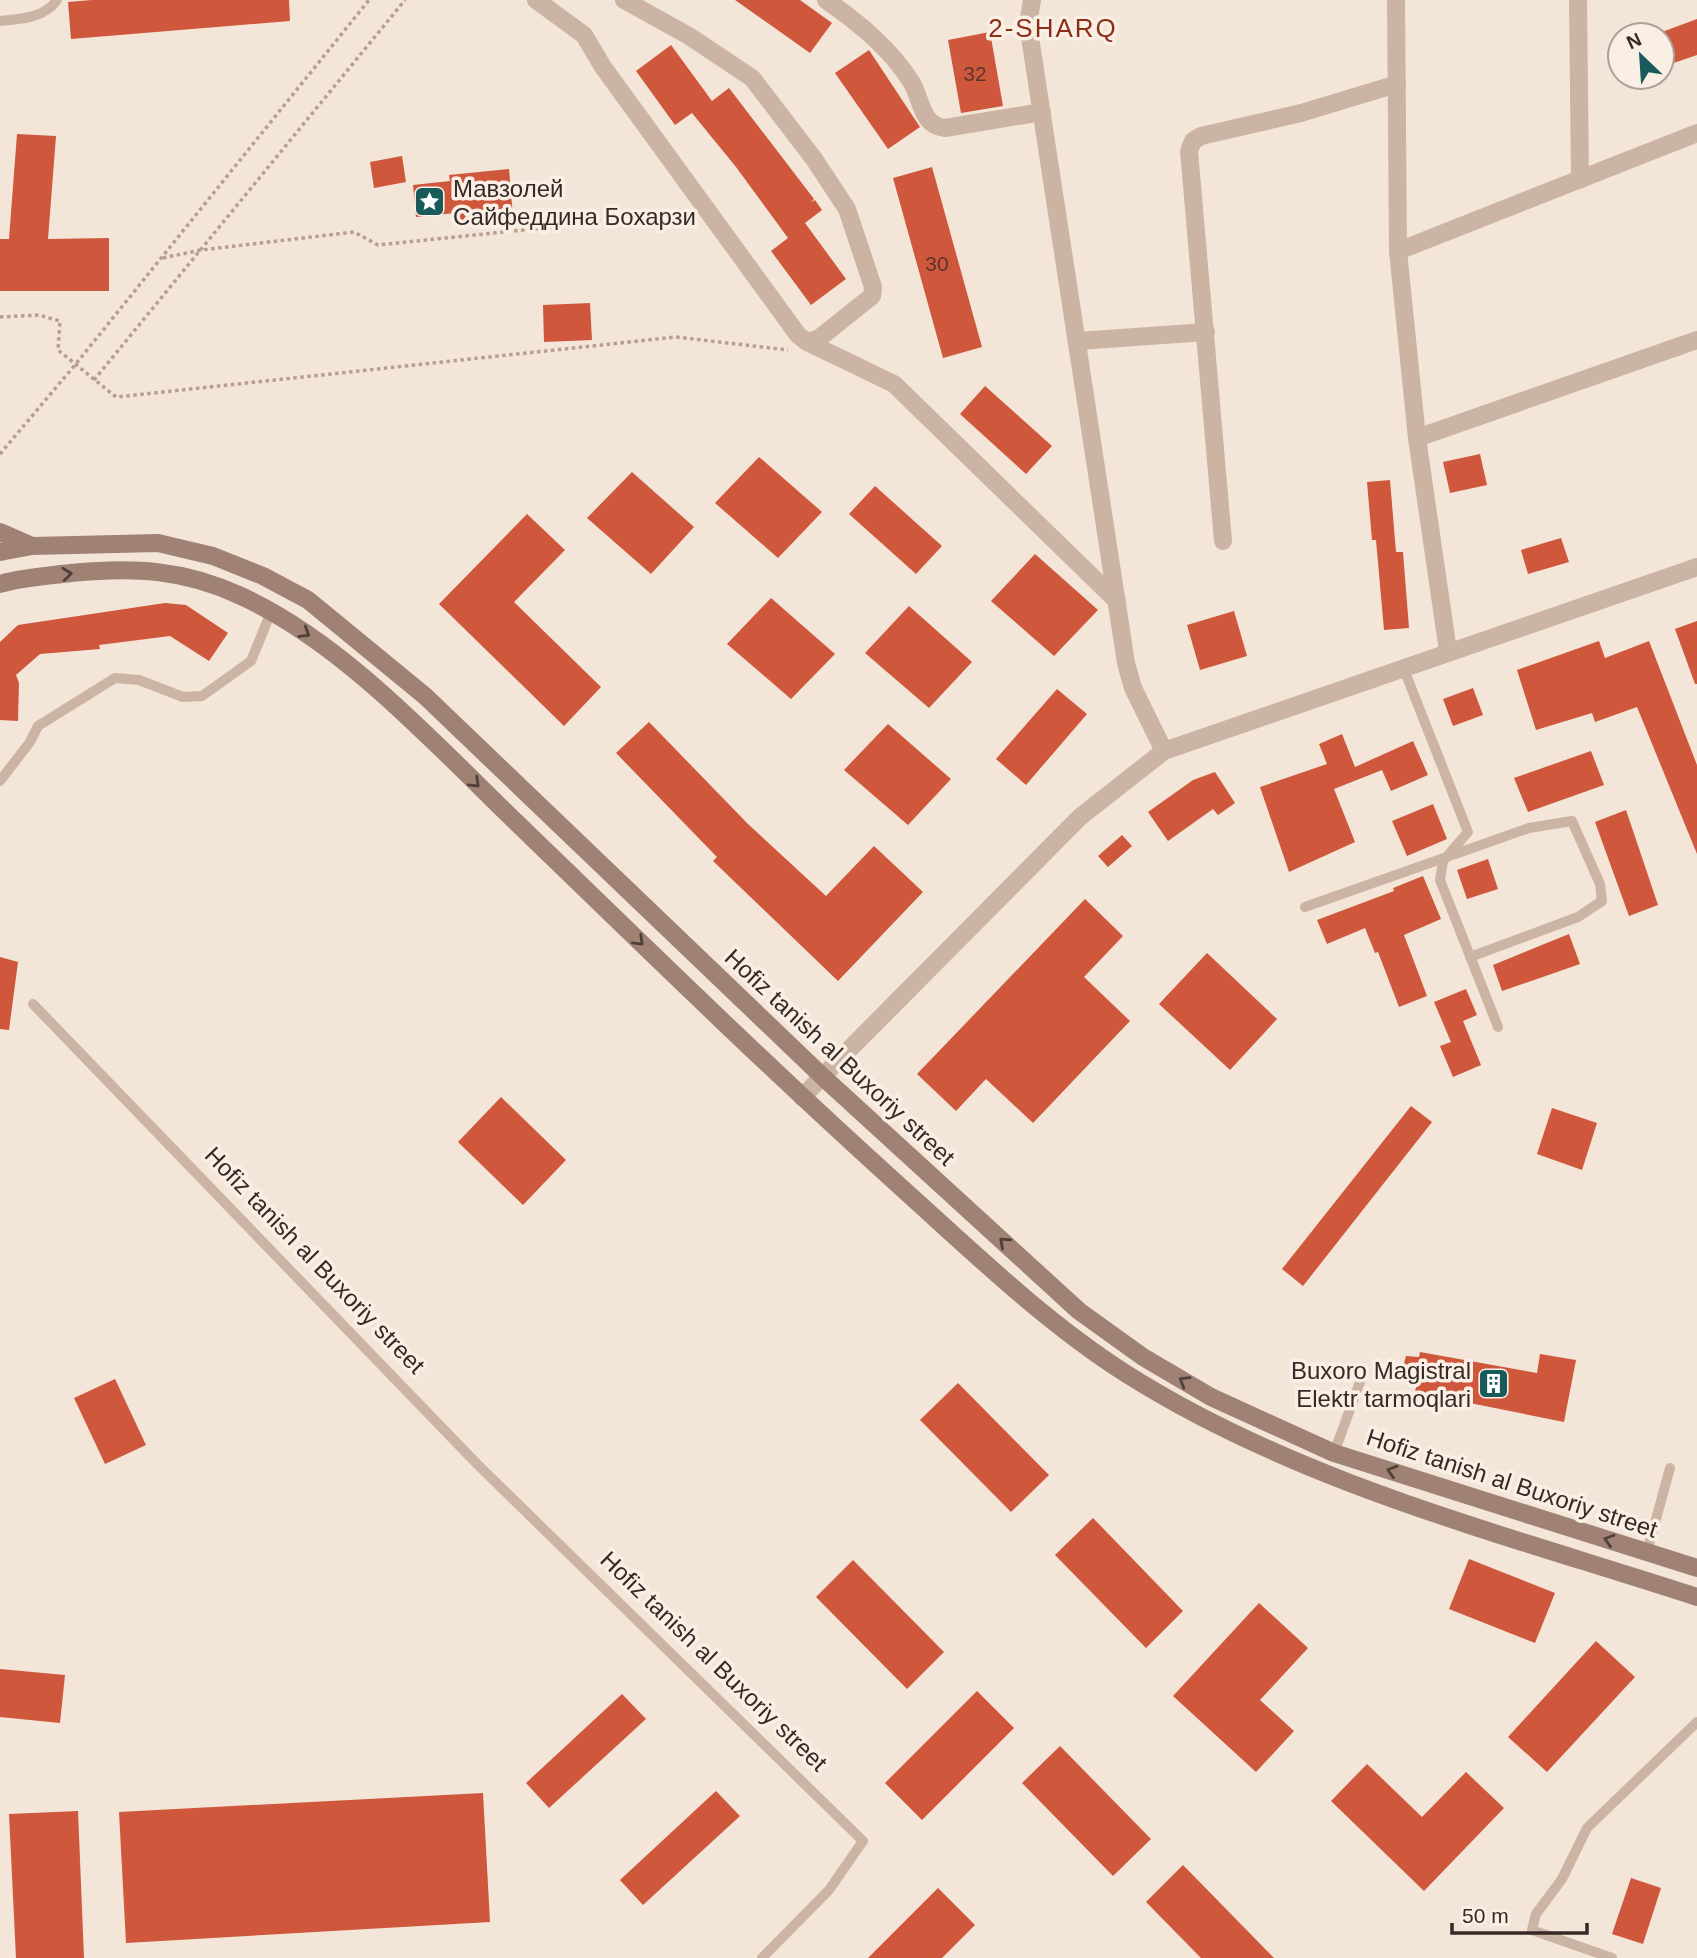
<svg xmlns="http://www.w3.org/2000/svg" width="1697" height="1958" font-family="Helvetica,sans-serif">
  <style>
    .building { fill: #cf573b }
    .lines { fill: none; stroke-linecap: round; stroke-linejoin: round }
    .path { stroke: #b89e8e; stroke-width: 3.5; stroke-dasharray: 3.5 3.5; stroke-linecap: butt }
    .service { stroke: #ccb4a4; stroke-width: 10 }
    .minor { stroke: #ccb4a4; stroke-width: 18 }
    .tertiary { stroke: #ccb4a4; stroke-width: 18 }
    .secondary { stroke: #a08275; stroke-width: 18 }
    .oneway { stroke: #50403a }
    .labels { text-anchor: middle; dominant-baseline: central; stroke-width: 7; stroke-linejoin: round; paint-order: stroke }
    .number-label { font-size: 21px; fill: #5c352b }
    .poi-label { font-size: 24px; fill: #362a26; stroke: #faefe5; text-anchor: start }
    .street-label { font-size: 24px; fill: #362a26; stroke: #faefe5 }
    .neighbourhood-label { font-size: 26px; letter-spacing: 2px; fill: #8b2f19; stroke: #faefe5 }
  </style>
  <rect width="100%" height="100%" fill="#f3e5d8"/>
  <g class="building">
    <polygon points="92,0 289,0 290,21 71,39 68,2"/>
    <polygon points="735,0 800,0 832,23 810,53"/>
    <polygon points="1697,19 1697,55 1662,67 1662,32"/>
    <polygon points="990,32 1003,106 961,113 948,40"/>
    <polygon points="671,45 712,101 729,88 814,199 811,202 815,200 822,210 805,223 846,279 811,305 771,251 788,238 736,167 692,113 675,125 636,71"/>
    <polygon points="869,50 920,127 888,149 835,73"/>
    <polygon points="17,134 56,136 48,239 109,238 109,291 0,291 0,239 9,239"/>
    <polygon points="402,156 406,182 374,188 370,162"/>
    <polygon points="932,167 982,347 943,358 893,178"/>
    <polygon points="509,169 513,217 456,223 455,213 416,217 413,185 450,181 449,175"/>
    <polygon points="590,303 592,340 544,342 543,305"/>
    <polygon points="985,386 1052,446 1026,474 960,414"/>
    <polygon points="1480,454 1487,485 1450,493 1443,462"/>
    <polygon points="759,457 822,512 778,558 715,503"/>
    <polygon points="632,472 694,527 651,574 587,518"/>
    <polygon points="1390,480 1396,552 1403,552 1409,628 1384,630 1376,540 1372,540 1367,482"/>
    <polygon points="875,486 942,546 916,574 849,514"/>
    <polygon points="527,514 565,550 514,602 601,687 564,726 439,604"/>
    <polygon points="1561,538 1569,562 1528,574 1521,550"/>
    <polygon points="1035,554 1098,610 1054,656 991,601"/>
    <polygon points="771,598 835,654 791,699 727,644"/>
    <polygon points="165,603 186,605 228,633 209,661 170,636 99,645 100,649 40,654 16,675 19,683 18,721 0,720 0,642 18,625"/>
    <polygon points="909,606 972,662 929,708 865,653"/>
    <polygon points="1234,611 1247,656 1200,670 1187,625"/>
    <polygon points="1697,621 1697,684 1695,684 1675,629"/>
    <polygon points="1599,641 1605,658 1649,641 1697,765 1697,854 1637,707 1595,722 1592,713 1536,730 1517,670"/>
    <polygon points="1473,688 1483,715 1453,726 1443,699"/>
    <polygon points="1057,689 1087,714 1026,785 996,759"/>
    <polygon points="649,722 748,824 826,896 874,846 923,892 838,981 713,861 717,857 616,753"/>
    <polygon points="888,724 951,779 908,825 844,770"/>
    <polygon points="1342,734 1355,767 1413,741 1428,775 1391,791 1382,770 1334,789 1355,842 1289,872 1260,787 1327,764 1319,744"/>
    <polygon points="1591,751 1604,785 1528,812 1514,778"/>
    <polygon points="1215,772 1235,803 1218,815 1213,809 1168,841 1148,812 1193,780"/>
    <polygon points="1433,804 1447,839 1407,856 1392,821"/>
    <polygon points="1626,810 1658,905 1629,916 1595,822"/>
    <polygon points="1122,835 1132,846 1108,867 1098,856"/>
    <polygon points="1488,859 1498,889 1467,899 1457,870"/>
    <polygon points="1423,876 1441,919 1404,935 1427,996 1399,1007 1378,952 1375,953 1365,928 1327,944 1317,920 1394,891 1393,888"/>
    <polygon points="1085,899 1123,936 1084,977 1130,1021 1033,1123 986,1079 956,1111 917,1074"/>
    <polygon points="1569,934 1580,964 1502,991 1493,965"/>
    <polygon points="1207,953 1277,1019 1230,1070 1159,1004"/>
    <polygon points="0,957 18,962 9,1030 0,1029"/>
    <polygon points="1466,989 1477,1015 1463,1021 1481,1065 1453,1077 1440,1046 1451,1042 1434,1002"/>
    <polygon points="501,1097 566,1160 523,1205 458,1142"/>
    <polygon points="1411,1106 1432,1122 1303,1286 1282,1269"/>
    <polygon points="1552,1108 1597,1123 1582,1170 1537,1154"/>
    <polygon points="1420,1352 1537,1373 1540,1354 1576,1360 1564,1422 1415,1392 1418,1377 1401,1374 1406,1356 1419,1357"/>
    <polygon points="115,1379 146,1445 105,1464 74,1398"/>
    <polygon points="958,1383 1049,1475 1011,1512 920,1420"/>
    <polygon points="1093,1518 1183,1611 1146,1648 1055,1555"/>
    <polygon points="1469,1559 1555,1593 1535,1643 1449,1609"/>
    <polygon points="853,1560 944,1652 907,1689 816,1597"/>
    <polygon points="1259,1603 1308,1648 1260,1700 1294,1731 1256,1772 1173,1696"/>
    <polygon points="1596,1641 1635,1677 1547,1772 1508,1737"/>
    <polygon points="0,1669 65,1675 60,1723 0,1717"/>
    <polygon points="977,1691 1014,1728 922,1820 885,1783"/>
    <polygon points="622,1694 646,1719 549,1808 526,1783"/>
    <polygon points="1060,1746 1151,1839 1113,1876 1022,1783"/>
    <polygon points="1367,1764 1422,1817 1466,1772 1504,1808 1424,1891 1331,1801"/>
    <polygon points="716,1791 740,1816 643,1905 620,1880"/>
    <polygon points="483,1793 490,1922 126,1943 119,1812"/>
    <polygon points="78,1811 84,1958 16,1958 9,1814"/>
    <polygon points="1183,1865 1274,1958 1201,1958 1146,1902"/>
    <polygon points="1631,1878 1661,1888 1643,1944 1612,1934"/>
    <polygon points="938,1888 975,1925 942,1958 868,1958"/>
  </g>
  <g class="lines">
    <g class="path">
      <polyline points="163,258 201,250 354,232 378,245 658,216 686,210"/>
      <polyline points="0,317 39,315 60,321 58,350 116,397 676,337 788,350"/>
      <polyline points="94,380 405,0"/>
      <polyline points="0,454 75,365 369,0"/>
    </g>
    <g class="service">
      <path d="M0,21C20,19 45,18 57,0"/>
      <polyline points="1403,667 1468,832 1443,861 1440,880 1498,1027"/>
      <polyline points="0,781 30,742 38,726 115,678 139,680 183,697 202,696 251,661 271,612"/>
      <polyline points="1305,907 1529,828 1572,821 1600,884 1602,901 1578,917 1470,957"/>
      <polyline points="33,1004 478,1465 863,1841 829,1890 762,1958"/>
      <polyline points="1334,1453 1360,1382"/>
      <polyline points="1647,1552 1670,1468"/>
      <polyline points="1612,1958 1532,1930 1536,1914 1562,1879 1587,1828 1697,1722"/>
    </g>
    <g class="minor">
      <polyline points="536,0 584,35 603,67 798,335 807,342 818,339 872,296 873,287 847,209 814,159 752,78 689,36 624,0"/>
      <path d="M826,0C859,23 890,48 912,83C922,101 921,125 945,128L1042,112"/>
      <polyline points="1032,0 1028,24 1126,663 1133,688 1164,751"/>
      <polyline points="1396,0 1398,251 1417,438 1448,651"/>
      <polyline points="1578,0 1580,180"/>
      <polyline points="1398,251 1697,133"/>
      <polyline points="1078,341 1206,332"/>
      <polyline points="807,342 894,384 1117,601"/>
      <polyline points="1417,438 1697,340"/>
      <polyline points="1223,541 1189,151 1193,141 1201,136 1301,113 1397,84"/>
    </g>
    <polyline class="tertiary" points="802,1097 1080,817 1164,751 1697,567"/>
    <g class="secondary">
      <polyline points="0,532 32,546"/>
      <polyline points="0,552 32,546 158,543 213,556 263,576 308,600 425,696 823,1077 1079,1311 1143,1357 1211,1397 1334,1453 1697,1568"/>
      <path d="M0,584C23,577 47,576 71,573C133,567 183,569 241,596C344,643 436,745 517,823C645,947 772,1071 904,1190C975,1254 1044,1321 1125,1373C1298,1483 1504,1534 1697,1597"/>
    </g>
  </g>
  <defs><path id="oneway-chevron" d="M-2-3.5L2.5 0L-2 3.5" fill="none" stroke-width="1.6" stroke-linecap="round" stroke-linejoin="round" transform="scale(1.75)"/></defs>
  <g class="oneway">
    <use href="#oneway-chevron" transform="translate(67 574) rotate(-6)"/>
    <use href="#oneway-chevron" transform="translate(305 633) rotate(32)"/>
    <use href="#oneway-chevron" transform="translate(475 783) rotate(44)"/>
    <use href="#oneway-chevron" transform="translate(639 941) rotate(44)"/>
    <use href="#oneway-chevron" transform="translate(1004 1242) rotate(-138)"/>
    <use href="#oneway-chevron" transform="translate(1184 1381) rotate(-149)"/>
    <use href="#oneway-chevron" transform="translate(1392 1471) rotate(-163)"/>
    <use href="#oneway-chevron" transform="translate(1609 1540) rotate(-163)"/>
  </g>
  <defs>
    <symbol id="sight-square" viewBox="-11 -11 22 22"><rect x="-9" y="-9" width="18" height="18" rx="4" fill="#195a5b" stroke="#faefe5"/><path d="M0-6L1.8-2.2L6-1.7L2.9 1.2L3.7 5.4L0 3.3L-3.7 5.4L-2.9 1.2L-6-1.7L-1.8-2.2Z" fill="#fff"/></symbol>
    <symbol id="building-square" viewBox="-11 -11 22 22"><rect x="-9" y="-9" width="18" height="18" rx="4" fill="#195a5b" stroke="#faefe5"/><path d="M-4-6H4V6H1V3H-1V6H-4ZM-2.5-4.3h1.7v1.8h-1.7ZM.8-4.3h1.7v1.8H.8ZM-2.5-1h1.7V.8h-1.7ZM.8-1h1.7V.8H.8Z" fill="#fff"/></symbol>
  </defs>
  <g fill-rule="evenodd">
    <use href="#sight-square" x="412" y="184" width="35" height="35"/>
    <use href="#building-square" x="1476" y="1366" width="35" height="35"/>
  </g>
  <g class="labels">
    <g class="number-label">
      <text x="975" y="73">32</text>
      <text x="937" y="263">30</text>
    </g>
    <g class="poi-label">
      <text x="453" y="188">Мавзолей<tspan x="453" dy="28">Сайфеддина Бохарзи</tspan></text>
      <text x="1471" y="1370" text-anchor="end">Buxoro Magistral<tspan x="1471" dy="28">Elektr tarmoqlari</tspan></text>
    </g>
    <g class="street-label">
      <text transform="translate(840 1057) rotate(43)">Hofiz tanish al Buxoriy street</text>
      <text transform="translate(315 1260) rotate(46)">Hofiz tanish al Buxoriy street</text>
      <text transform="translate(1512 1483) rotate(18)">Hofiz tanish al Buxoriy street</text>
      <text transform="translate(714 1661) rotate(44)">Hofiz tanish al Buxoriy street</text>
    </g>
    <g class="neighbourhood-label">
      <text x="1053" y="28">2-SHARQ</text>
    </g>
  </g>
  <g transform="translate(1641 56) rotate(335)"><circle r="33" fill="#faefe5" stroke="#aca099" stroke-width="2"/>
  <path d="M0-5L12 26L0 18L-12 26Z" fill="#195a5b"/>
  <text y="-10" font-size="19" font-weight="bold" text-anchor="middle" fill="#362a26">N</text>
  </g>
  <path d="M1452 1923v10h135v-10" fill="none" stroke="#362a26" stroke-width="3.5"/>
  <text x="1462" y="1923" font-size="21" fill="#362a26" stroke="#faefe5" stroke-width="5" paint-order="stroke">50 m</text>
</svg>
